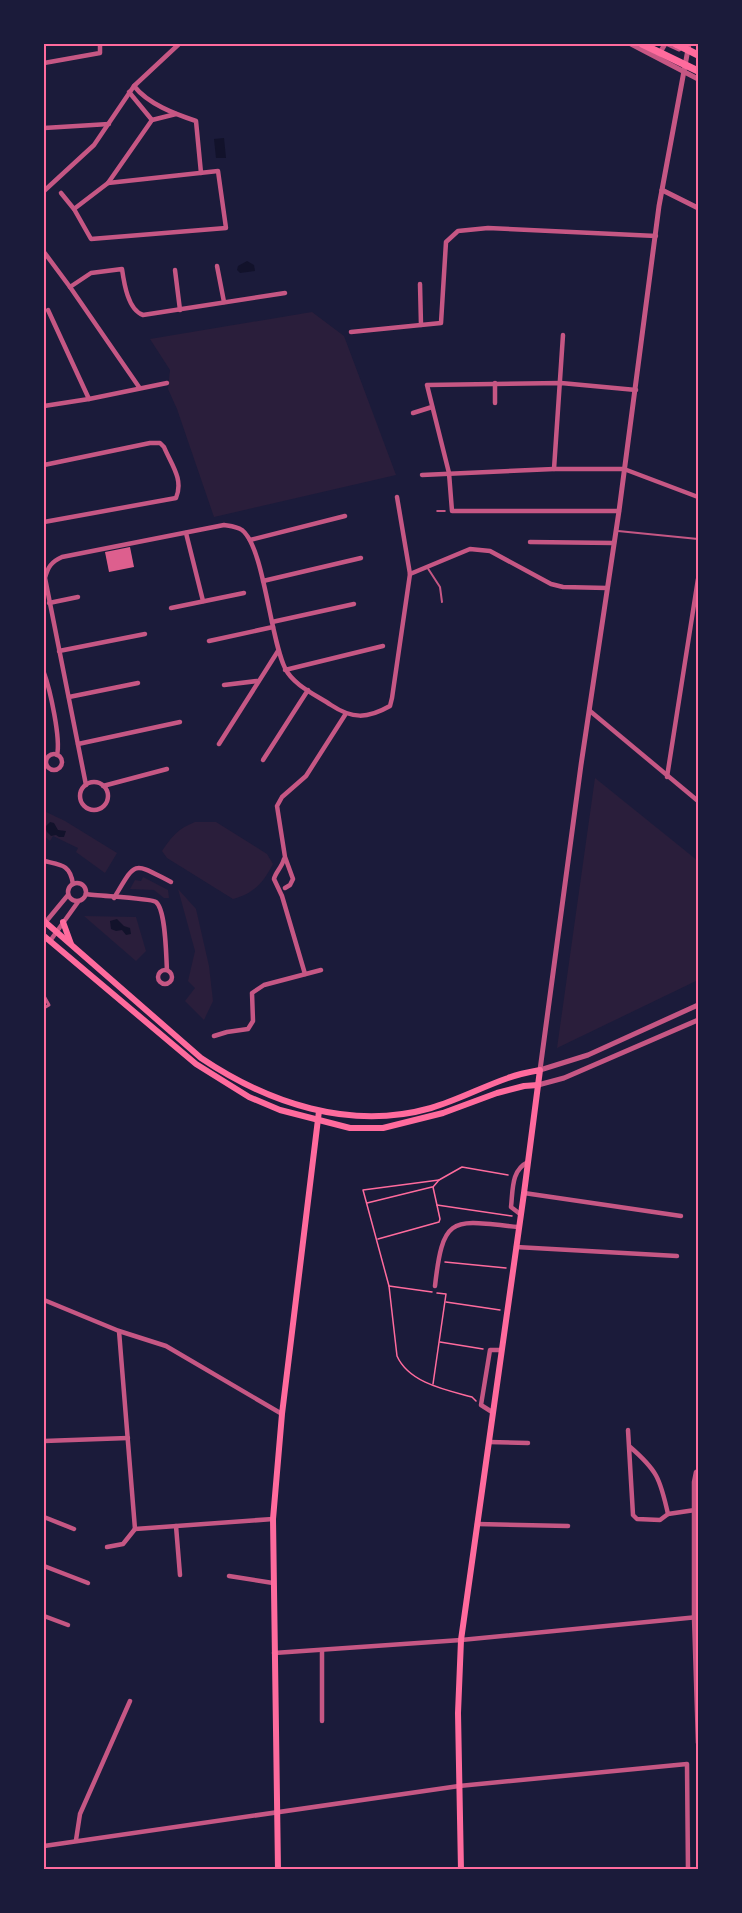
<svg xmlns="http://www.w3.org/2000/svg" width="742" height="1913" font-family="'PT Sans',sans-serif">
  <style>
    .green { fill: #2a1e3b }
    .water { fill: #12122b }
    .building { fill: #dd5f8e }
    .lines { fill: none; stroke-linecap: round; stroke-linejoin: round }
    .path { stroke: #ff6b9d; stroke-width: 1.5 }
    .service { stroke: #c65784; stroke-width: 2 }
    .pedestrian { stroke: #c65784; stroke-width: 3 }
    .minor { stroke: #c65784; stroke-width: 4.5 }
    .tertiary { stroke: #c65784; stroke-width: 5 }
    .secondary { stroke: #ff6b9d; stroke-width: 6 }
    .primary { stroke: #ff6b9d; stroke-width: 7 }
    .neatline { fill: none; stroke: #ff6b9d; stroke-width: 2 }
  </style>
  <rect width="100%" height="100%" fill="#1b1b3a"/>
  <g class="green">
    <polygon points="312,312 344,336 396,475 214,517 177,409 168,389 170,370 150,339"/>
    <polygon points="595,778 698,861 698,980 557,1048"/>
    <polygon points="44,811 65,821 117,853 105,873 76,852 78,848 53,836 50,841 44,836"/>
    <path d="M195,822H216L267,854L273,864C263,883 254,893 233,899L167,858L162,851C171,837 179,828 195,822Z"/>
    <polygon points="143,877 168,890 169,898 164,898 154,890 130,889 135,880 141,881"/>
    <polygon points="178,889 196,909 209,966 213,1001 204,1020 185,1001 195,988 188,981 195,951"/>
    <polygon points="84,916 136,917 146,951 136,961"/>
  </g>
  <g class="water">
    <polygon points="224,138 226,158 216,158 214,139"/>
    <polygon points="247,261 254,265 255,271 240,273 237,270 238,266"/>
    <polygon points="50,822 54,823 58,830 66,831 64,837 59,837 56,835 51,836 47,832 45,827"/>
    <polygon points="117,919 124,926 130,928 131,934 126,935 122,930 116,931 111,929 110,921"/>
  </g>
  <polygon class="building" points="130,547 134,567 109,572 105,552"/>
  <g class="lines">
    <g class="path">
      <polyline points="437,511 445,511"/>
      <path d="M439,1180L363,1190L389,1286L397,1356C409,1383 446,1390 472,1397L476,1401"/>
      <polyline points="433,1187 439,1180 462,1167 508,1175"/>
      <polyline points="367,1203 432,1187"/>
      <polyline points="437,1205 512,1216"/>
      <polyline points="378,1239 439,1222 440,1219 433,1187"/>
      <polyline points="445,1262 506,1268"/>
      <polyline points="389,1286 432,1292"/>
      <polyline points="446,1302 500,1310"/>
      <polyline points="440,1342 483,1349"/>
      <polyline points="433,1384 446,1294 437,1293"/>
    </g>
    <g class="service">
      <polyline points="618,531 698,539"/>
      <polyline points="427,567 440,587 442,602"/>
    </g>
    <polyline class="pedestrian" points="44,996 49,1005 44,1008"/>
    <g class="minor">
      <polyline points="44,63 100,53 100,44"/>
      <path d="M134,86C148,104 175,114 196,121L201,173"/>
      <polyline points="129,92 152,120"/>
      <polyline points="44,128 109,124"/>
      <polyline points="44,191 94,145 134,86 179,44"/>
      <polyline points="61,193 74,209 91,239 226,228 218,171 108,183"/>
      <polyline points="74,209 108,183 152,120 176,114"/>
      <polyline points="44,252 70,287 139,387"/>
      <polyline points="217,266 224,302"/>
      <polyline points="175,270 180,310"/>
      <polyline points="420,284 421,325"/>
      <path d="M70,287L91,273L122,269C124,283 128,310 143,315L285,293"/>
      <polyline points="48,310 89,399"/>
      <polyline points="351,332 441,323 446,242 458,231 488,228 656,236"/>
      <polyline points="495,383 495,403"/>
      <polyline points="44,406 89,399 167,383"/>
      <polyline points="413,413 432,407"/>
      <path d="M44,465L150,443H160L164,447C171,464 184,479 176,498L44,522"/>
      <polyline points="554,469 563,335"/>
      <polyline points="422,475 554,469 624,469 698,497"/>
      <polyline points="619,511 452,511 449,473 427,385 561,383 636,390"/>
      <polyline points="186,533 203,601"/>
      <polyline points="250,540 345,516"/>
      <polyline points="530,542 614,543"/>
      <polyline points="410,574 470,549 490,551 551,584 563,587 607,588"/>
      <polyline points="263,581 361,558"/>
      <polyline points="49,603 78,597"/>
      <polyline points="171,608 244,593"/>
      <polyline points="272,622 354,604"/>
      <polyline points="209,641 273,627"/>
      <polyline points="59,651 145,634"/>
      <polyline points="285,670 383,646"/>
      <path d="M44,673C50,689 61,739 57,755"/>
      <polyline points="224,685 257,681"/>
      <polyline points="69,697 138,683"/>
      <polyline points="590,711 698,801"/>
      <polyline points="78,744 180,722"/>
      <polyline points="219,744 278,651"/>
      <circle cx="54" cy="762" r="8"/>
      <polyline points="263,760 308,690"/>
      <polyline points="667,777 698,579"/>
      <circle cx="94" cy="796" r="14"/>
      <path d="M86,785L45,578C48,567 51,562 62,557L224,525C231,526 236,526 242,530C264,547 270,638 285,668C293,685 316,695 331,705C352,719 367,719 390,706L392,698L410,574L397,497"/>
      <polyline points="103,786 167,769"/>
      <path d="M284,859C282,867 275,873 274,879L282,896L305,974"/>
      <path d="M44,861C61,865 70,864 73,884"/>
      <circle cx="77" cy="892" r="9"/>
      <polyline points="285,888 290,885 293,879 285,857 277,806 282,797 306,776 345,715"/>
      <path d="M86,894C97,896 151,898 156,902C166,910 166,956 167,970"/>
      <path d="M114,898C137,860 132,862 171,882"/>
      <polyline points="44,924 68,895"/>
      <polyline points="50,941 78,902"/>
      <circle cx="165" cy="977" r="7"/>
      <polyline points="214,1036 227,1032 248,1029 253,1021 252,993 264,985 321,970"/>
      <polyline points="524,1193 681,1216"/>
      <path d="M520,1214L511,1207C513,1190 511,1170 528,1162"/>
      <polyline points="516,1247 677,1256"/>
      <path d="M435,1286C443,1214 452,1220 518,1227"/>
      <polyline points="44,1300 119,1331 166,1346 282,1414"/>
      <polyline points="119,1331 135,1529"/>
      <polyline points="492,1412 481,1405 490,1350 501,1350"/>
      <path d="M628,1430L633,1515L637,1519L660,1520L668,1514C660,1478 657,1470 629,1446"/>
      <polyline points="44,1441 128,1438"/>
      <polyline points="489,1442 528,1443"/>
      <polyline points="698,1471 696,1472 694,1482 694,1618 698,1743"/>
      <polyline points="668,1514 695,1510"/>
      <polyline points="44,1517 74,1529"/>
      <polyline points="477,1524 568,1526"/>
      <polyline points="176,1526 180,1575"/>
      <polyline points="135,1529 273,1519"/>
      <polyline points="107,1547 123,1544 135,1529"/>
      <polyline points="44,1566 88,1583"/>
      <polyline points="229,1576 273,1583"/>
      <polyline points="44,1616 68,1625"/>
      <polyline points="322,1651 322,1721"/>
      <polyline points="274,1653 461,1640 698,1617"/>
      <polyline points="76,1840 80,1814 130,1701"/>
      <polyline points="44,1846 459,1786 687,1764 688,1870"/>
    </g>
    <g class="tertiary">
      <polyline points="631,44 698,79"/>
      <polyline points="668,44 679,49 685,44"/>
      <polyline points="689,44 659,206 619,511 581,765 540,1070 588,1055 698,1005"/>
      <polyline points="658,56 665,44"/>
      <polyline points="662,190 698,208"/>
      <polyline points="538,1085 564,1078 698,1020"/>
    </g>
    <g class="secondary">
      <path d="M44,921L201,1058C268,1103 350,1131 431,1108C458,1100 482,1087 508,1078C518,1074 529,1072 540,1070L524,1193L461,1640L458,1713L461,1870"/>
      <polyline points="63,922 71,944"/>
      <polyline points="44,936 196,1064 249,1097 280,1110 350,1128 383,1128 443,1113 497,1093 524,1086 538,1085"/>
      <polyline points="278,1870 273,1519 282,1414 319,1111"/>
    </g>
    <g class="primary">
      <polyline points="642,44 698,71"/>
      <polyline points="676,44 698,55"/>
    </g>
  </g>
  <rect width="742" height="1913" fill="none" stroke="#1b1b3a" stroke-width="90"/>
  <rect x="45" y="45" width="652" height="1823" class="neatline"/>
</svg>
